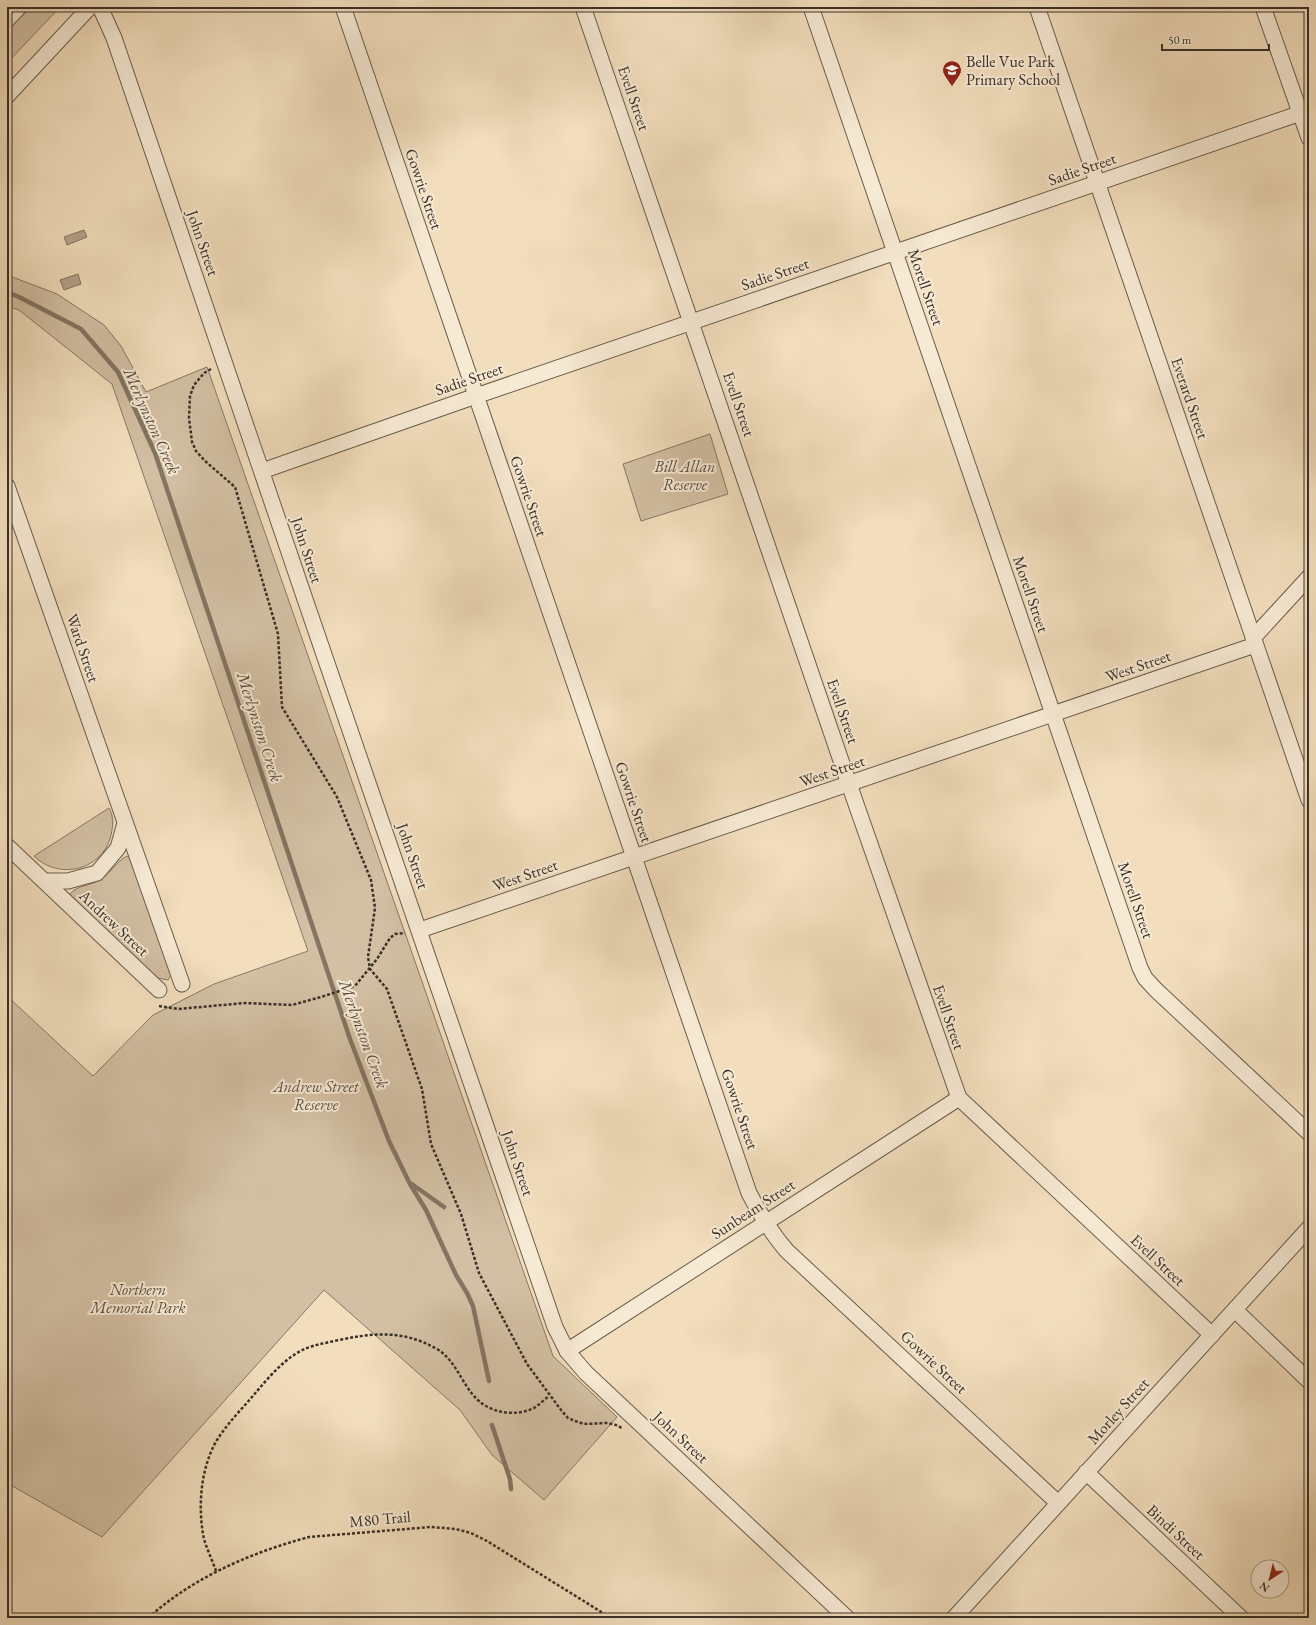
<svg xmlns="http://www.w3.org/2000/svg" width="1316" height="1625" font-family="'EB Garamond',serif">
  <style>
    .green { fill: #d3c0a4; stroke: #867866 }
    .water { fill: #b3a38a; stroke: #837562 }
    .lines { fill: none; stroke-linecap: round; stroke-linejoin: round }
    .stream { stroke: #837562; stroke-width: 4.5 }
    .lane-casing { stroke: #685c4c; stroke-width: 10 }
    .street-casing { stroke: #685c4c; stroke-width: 17 }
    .path { stroke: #3a3027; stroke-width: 2.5; stroke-dasharray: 3 2; stroke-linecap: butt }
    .lane { stroke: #f7ead4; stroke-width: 8 }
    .street { stroke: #f7ead4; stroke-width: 15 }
    .labels { text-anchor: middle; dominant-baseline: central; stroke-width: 4; stroke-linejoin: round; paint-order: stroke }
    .poi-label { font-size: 16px; fill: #3a3027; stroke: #f7ead4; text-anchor: start }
    .street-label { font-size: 16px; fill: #3a3027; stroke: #f7ead4 }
    .park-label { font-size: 16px; font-style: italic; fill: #594d40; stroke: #f7ead4 }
    .water-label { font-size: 17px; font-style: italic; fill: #584d40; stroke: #f7ead4 }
  </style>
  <rect width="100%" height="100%" fill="#f2debd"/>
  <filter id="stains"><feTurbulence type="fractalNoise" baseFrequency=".005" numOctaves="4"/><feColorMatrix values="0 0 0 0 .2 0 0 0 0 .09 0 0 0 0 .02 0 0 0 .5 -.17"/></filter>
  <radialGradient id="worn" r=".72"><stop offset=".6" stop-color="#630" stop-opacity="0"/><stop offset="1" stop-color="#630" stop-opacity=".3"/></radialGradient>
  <g class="green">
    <polygon points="7,7 60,7 7,63"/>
    <polygon points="7,275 57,294 104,325 121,346 146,392 207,367 553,1356 617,1417 544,1500 492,1455 460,1410 324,1290 102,1537 7,1483 7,996 93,1076 153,1015 214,984 308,951 112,384 19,310 7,306"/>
    <polygon points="710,434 728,494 641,521 623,464"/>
    <path d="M109,808C114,817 113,826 111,835C103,870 59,881 34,856Z"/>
    <path d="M127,856L133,860L171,975L168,980L157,978L74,901L70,894C77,885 91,886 101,879C111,873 117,861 127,856Z"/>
  </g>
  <g class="water">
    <polygon points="84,230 87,237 67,245 64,237"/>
    <polygon points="78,274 81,284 64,290 60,280"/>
  </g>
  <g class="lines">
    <g class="stream">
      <polyline points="7,292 19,297 81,329 118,372 155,453 350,1039 389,1141 409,1182 444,1207"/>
      <polyline points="410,1184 426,1210 456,1275 467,1293 473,1306 489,1381"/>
      <polyline points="492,1425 510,1479 511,1489"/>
    </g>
    <defs>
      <polyline id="lane" points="7,25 24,7"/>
      <g id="street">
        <polyline points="100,7 114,38 308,608 555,1327 567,1351 586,1373 847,1618"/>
        <path d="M343,7L749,1193C760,1214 771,1233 787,1251L1058,1503"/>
        <polyline points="583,7 849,784 959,1098 1212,1335"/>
        <polyline points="811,7 1140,968 1145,978 1156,990 1309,1133"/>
        <polyline points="1037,7 1309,800"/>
        <polyline points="1263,7 1309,138"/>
        <polyline points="7,96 90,7"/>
        <polyline points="262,471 476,396 1301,113"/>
        <polyline points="7,486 182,984"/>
        <polyline points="1253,638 1309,577"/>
        <polyline points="7,846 159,990"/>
        <polyline points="46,881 68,881 97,873 118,848 125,823"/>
        <polyline points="420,930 1255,645"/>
        <polyline points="1235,1310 1309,1381"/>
        <polyline points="567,1351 959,1098"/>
        <polyline points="1086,1472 1241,1618"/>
        <polyline points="954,1618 1309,1228"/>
      </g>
    </defs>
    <use href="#lane" class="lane-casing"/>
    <use href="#street" class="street-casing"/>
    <g class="path">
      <polyline points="211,369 204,373 194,385 190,396 189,418 192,442 196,451 205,461 235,487 278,634 282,707 337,797 371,880 375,908 368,957 370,969 387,989 422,1089 431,1144 461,1214 479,1273 527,1364 561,1410 568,1418 575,1421 584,1424 607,1423 616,1425 622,1428"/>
      <polyline points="159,1006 178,1009 245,1003 292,1005 321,997 355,986 377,959 390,938 395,934 405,933"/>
      <path d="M216,1571C212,1559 205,1546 203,1534C198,1504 201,1467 217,1440C227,1424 240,1411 252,1397C265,1382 279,1364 297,1353C308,1346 321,1344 334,1341C372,1333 402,1329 437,1349C459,1362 464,1394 486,1406C500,1414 517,1415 532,1409C538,1406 544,1400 549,1396"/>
      <path d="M148,1618C194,1577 250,1553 309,1537L431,1527L456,1529L471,1533L487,1541L611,1618"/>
    </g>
    <use href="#lane" class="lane"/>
    <use href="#street" class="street"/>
  </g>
  <defs>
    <symbol id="school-pin" viewBox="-11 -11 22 30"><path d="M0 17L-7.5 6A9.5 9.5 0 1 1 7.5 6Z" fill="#8f2418" stroke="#f7ead4"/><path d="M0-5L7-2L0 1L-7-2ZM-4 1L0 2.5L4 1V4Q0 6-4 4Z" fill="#fff"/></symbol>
  </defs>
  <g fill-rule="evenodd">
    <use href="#school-pin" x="941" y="59" width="22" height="30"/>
  </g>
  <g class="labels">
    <g class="poi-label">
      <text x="966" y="61">Belle Vue Park<tspan x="966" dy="18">Primary School</tspan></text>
    </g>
    <g class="street-label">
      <text transform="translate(634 98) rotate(71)">Evell Street</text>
      <text transform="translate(1082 169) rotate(-19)">Sadie Street</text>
      <text transform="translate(424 189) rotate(71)">Gowrie Street</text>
      <text transform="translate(203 243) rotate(71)">John Street</text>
      <text transform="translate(775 274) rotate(-19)">Sadie Street</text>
      <text transform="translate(926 287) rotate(71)">Morell Street</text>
      <text transform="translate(469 379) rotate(-19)">Sadie Street</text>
      <text transform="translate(1190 398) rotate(71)">Everard Street</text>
      <text transform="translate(739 404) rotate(71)">Evell Street</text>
      <text transform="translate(529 496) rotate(71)">Gowrie Street</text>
      <text transform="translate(307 550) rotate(72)">John Street</text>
      <text transform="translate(1031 594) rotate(71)">Morell Street</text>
      <text transform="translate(83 648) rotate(71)">Ward Street</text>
      <text transform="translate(1138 666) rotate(-19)">West Street</text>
      <text transform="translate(843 711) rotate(71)">Evell Street</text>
      <text transform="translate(832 771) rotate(-19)">West Street</text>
      <text transform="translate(634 802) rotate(71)">Gowrie Street</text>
      <text transform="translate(413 856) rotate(71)">John Street</text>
      <text transform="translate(525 875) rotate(-19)">West Street</text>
      <text transform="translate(1136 900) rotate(71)">Morell Street</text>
      <text transform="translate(114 923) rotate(43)">Andrew Street</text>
      <text transform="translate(949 1017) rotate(71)">Evell Street</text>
      <text transform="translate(740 1109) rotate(71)">Gowrie Street</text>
      <text transform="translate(518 1163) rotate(71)">John Street</text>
      <text transform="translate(753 1209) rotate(-33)">Sunbeam Street</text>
      <text transform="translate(1158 1260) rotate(43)">Evell Street</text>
      <text transform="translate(934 1362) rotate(43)">Gowrie Street</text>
      <text transform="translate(1118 1411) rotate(-48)">Morley Street</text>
      <text transform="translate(681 1437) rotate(43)">John Street</text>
      <text transform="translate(380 1519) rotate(-5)">M80 Trail</text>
      <text transform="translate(1176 1532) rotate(43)">Bindi Street</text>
    </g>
    <g class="park-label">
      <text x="685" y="466">Bill Allan<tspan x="685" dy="18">Reserve</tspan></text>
      <text x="316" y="1086">Andrew Street<tspan x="316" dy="18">Reserve</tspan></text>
      <text x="138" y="1289">Northern<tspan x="138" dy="18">Memorial Park</tspan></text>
    </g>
    <g class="water-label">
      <text transform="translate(152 421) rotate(66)">Merlynston Creek</text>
      <text transform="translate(260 727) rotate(72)">Merlynston Creek</text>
      <text transform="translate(364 1034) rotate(70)">Merlynston Creek</text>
    </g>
  </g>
  <rect width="1316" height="1625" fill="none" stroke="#f2debd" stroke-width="24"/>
  <rect x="8" y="8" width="1300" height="1609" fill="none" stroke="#3a3027" stroke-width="2"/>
  <rect x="12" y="12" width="1292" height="1601" fill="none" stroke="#3a3027"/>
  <g transform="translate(1270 1579) rotate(215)"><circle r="19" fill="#f7ead4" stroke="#aba08f"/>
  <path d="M0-3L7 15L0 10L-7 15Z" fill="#8f2418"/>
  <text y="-6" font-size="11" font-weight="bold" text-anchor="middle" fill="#3a3027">N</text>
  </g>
  <path d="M1162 44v6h107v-6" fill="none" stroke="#3a3027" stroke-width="2"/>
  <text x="1168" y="44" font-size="12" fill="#3a3027" stroke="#f7ead4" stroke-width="3" paint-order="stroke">50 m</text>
  <rect width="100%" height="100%" filter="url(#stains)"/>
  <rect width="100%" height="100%" fill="url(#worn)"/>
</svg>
